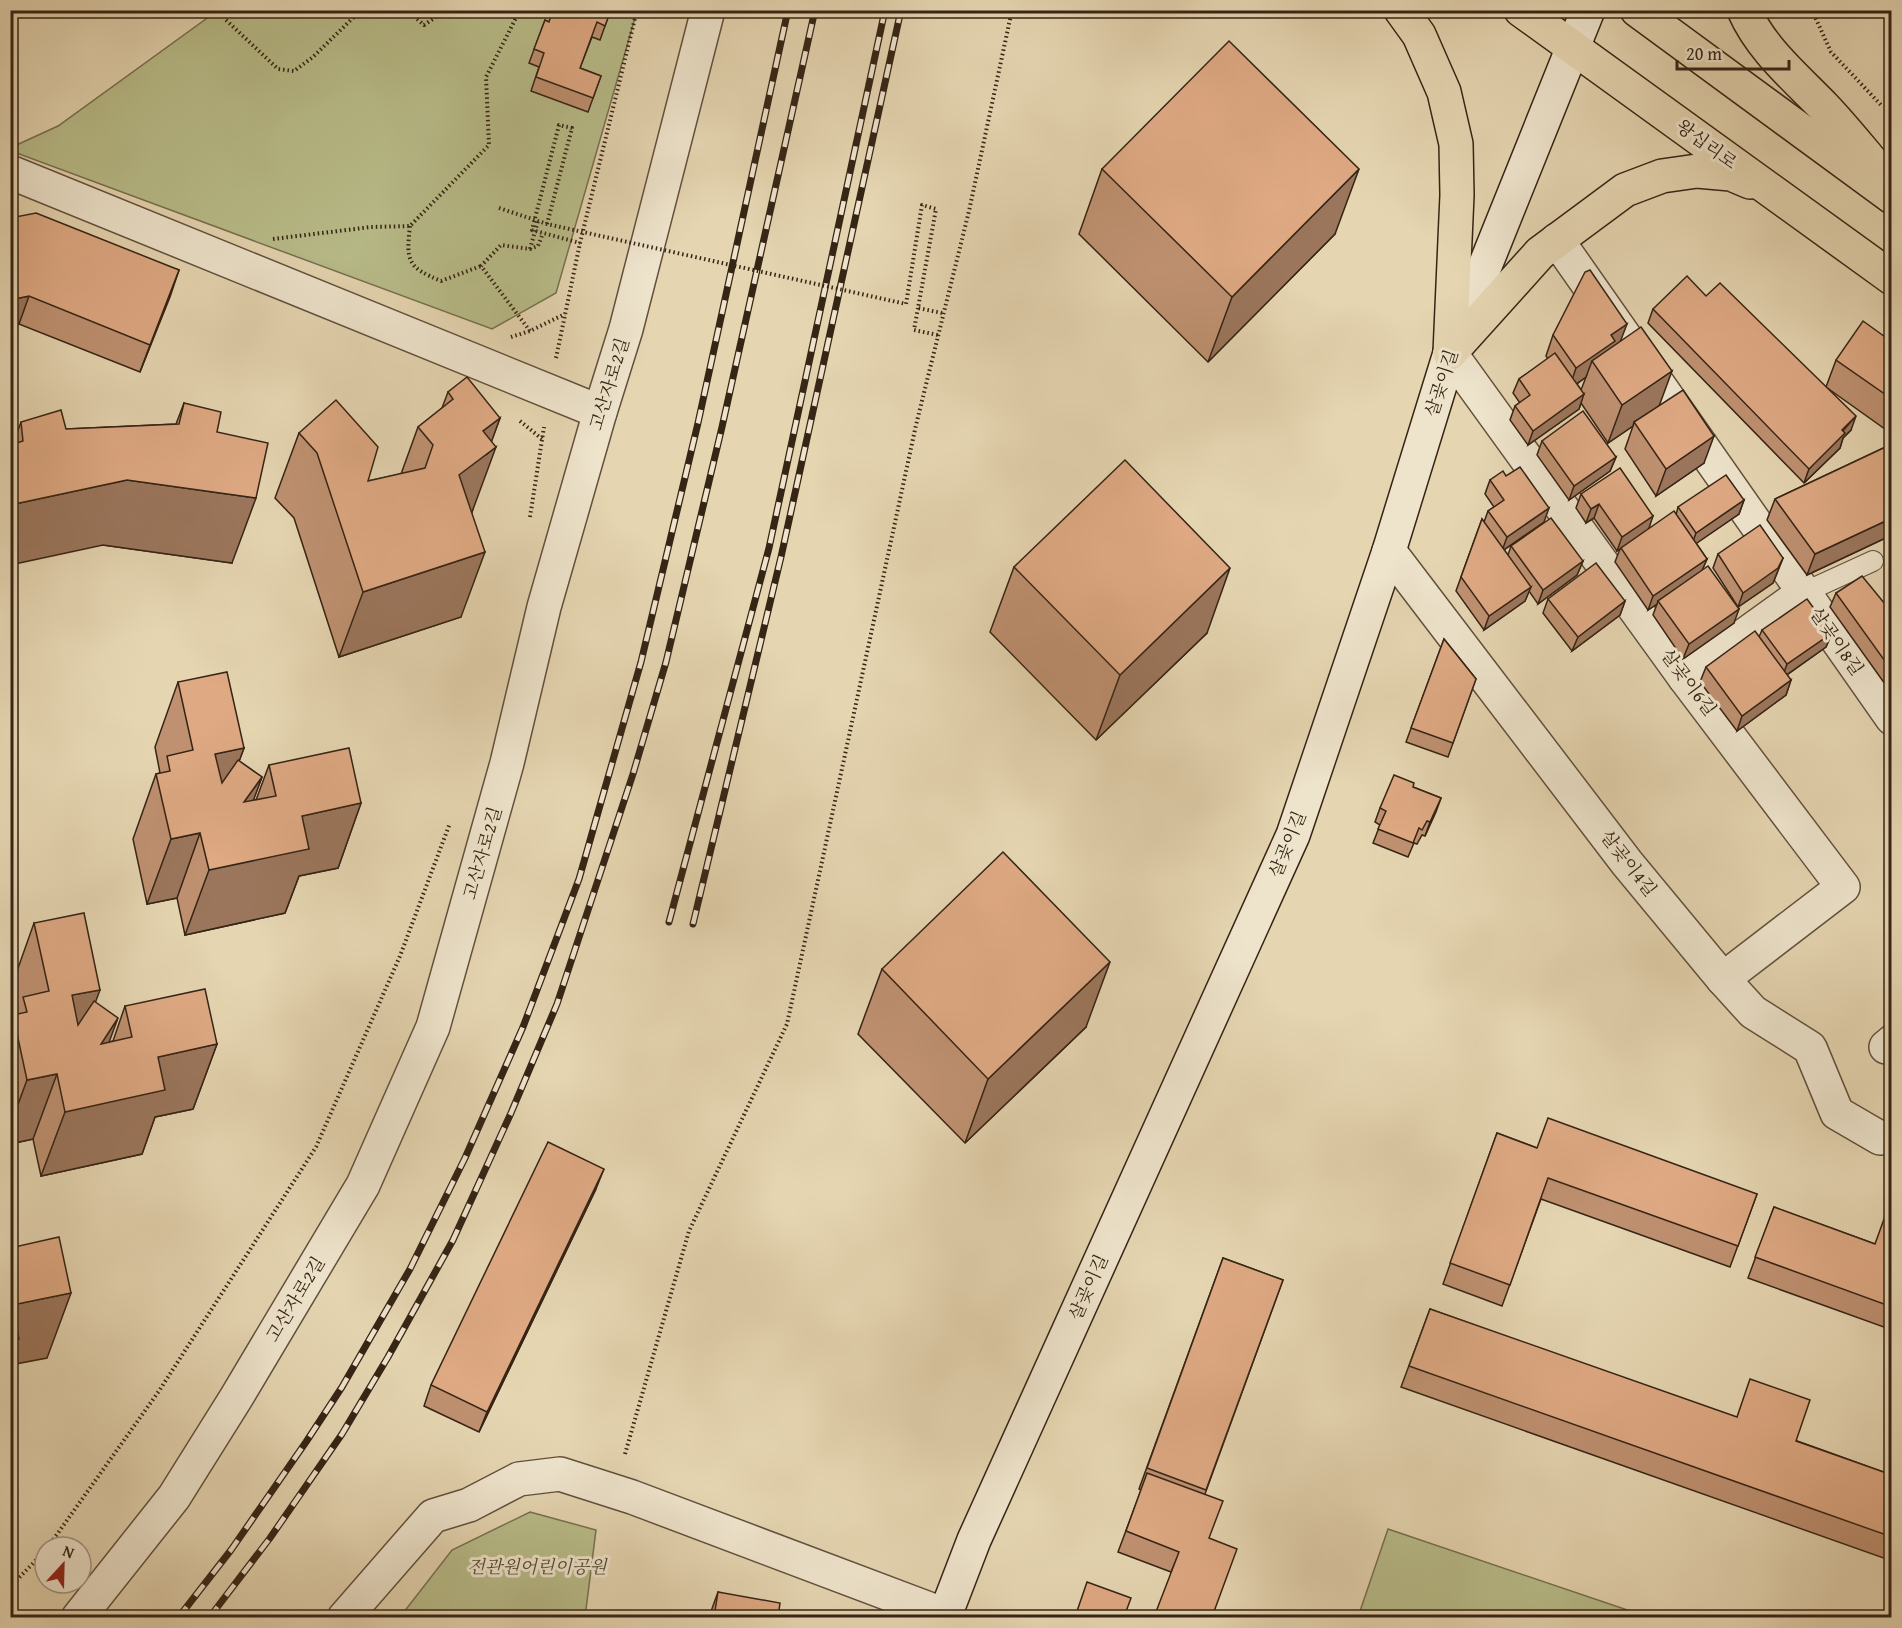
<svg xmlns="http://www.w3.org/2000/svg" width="1902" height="1628" font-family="'Gentium Book Plus','Noto Serif KR',serif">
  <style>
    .green { fill: #b8bc89; stroke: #77704f; stroke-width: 1.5 }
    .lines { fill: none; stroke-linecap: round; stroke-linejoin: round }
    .service-casing { stroke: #62503c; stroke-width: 22 }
    .minor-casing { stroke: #62503c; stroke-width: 36 }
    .tertiary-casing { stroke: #62503c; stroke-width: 36 }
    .secondary-casing { stroke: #362415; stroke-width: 36 }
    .primary-casing { stroke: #362415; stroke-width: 36 }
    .path { stroke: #362415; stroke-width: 4; stroke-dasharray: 1.5 3; stroke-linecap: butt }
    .service { stroke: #eee4cc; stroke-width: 20 }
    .minor { stroke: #eee4cc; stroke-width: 33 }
    .tertiary { stroke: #eee4cc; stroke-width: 33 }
    .secondary { stroke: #eee4cc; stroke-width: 33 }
    .primary { stroke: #e5d5b1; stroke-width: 33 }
    .rail-casing { stroke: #362415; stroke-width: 7 }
    .rail { stroke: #eee4cc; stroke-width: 4.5; stroke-dasharray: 14; stroke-linecap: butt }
    .path-bridge { stroke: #362415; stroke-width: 4; stroke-dasharray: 1.5 3; stroke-linecap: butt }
    .wall { fill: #bf9171; stroke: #362415; stroke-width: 1.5; fill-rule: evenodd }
    .shaded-wall { fill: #9b765c; stroke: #362415; stroke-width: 1.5 }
    .building { fill: #dea983; stroke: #362415; stroke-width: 1.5 }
    .labels { text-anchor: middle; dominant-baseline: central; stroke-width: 6; stroke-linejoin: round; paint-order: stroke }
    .street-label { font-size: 18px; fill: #362415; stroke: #eee4cc }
    .park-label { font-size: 18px; font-style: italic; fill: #564a32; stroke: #eee4cc }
  </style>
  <rect width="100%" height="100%" fill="#e5d5b1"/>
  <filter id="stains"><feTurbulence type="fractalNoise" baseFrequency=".00333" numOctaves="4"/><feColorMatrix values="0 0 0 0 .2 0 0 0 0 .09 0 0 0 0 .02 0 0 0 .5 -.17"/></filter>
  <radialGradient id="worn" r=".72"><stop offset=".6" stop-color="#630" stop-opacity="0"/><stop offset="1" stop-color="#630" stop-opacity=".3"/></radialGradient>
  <g class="green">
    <polygon points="217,11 637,11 556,293 492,329 11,151 10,148 58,126"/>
    <polygon points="530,1512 596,1530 585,1617 400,1617 452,1550"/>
    <polygon points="1388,1529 1648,1617 1358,1617"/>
  </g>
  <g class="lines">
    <defs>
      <polyline id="service" points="1803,593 1873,561"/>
      <g id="minor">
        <polyline points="10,172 600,412"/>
        <polyline points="1557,240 1892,718"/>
        <polyline points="1450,353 1685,678 1843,887 1723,979"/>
        <polyline points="1389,551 1627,863 1723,979 1753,1012 1810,1048 1837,1113 1880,1138 1892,1137"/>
        <polyline points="1685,678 1803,593"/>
        <polyline points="1886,1047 1892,1042"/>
        <polyline points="78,1618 174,1497 236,1398 363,1185 433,1027 507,763 544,607 600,412 626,329 708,10"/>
      </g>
      <polyline id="tertiary" points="344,1618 433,1516 469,1505 519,1479 560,1474 632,1497 945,1615"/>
      <polyline id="secondary" points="944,1618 974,1540 1293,835 1389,551 1450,353 1588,10"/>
      <g id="primary">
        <polyline points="1401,10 1419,35 1444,92 1456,144 1457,195 1450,353"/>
        <polyline points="1521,10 1892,278"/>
        <polyline points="1637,10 1892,197"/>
        <path d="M1744,10C1761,49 1795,77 1824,107C1844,128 1863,152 1882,174"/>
        <polyline points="1450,353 1540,253 1625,190 1662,176 1697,171 1731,174 1750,182"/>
      </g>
    </defs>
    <use href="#service" class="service-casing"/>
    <use href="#minor" class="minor-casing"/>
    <use href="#tertiary" class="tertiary-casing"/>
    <use href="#secondary" class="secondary-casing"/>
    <use href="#primary" class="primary-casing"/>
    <g class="path">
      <polyline points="407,10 424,25 446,10"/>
      <polyline points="1812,10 1831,52 1882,106"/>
      <polyline points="226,20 278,69 294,71 313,57 361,10"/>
      <polyline points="547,224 572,128 559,125 532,230 580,243"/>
      <path d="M410,226C406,261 407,267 441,281L481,266"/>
      <polyline points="273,239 371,227 410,226 489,145 486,77 520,10"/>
      <polyline points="918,308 914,330 938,335"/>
      <polyline points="530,331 481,266 501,245 530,249 538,246 543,233"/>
      <polyline points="511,337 530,331 565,314"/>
      <polyline points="556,358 580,243 637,10"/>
      <polyline points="520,421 542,439"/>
      <polyline points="530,517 544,427"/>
      <polyline points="625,1454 689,1231 787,1024 916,425 969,211 1012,10"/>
      <polyline points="48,1547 159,1391 316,1147 400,956 450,823"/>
      <polyline points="10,1587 45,1551"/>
    </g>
    <use href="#service" class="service"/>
    <use href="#minor" class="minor"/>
    <use href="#tertiary" class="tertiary"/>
    <use href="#secondary" class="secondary"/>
    <use href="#primary" class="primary"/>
    <defs>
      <g id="rail">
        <polyline points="669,922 769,548 885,10"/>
        <polyline points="693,924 781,557 901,10"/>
        <polyline points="178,1618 231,1550 306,1442 342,1387 410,1269 465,1158 523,1027 579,879 641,662 698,423 788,10"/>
        <polyline points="209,1618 270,1538 342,1434 388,1357 453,1240 511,1113 557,1004 633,774 666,662 722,427 815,10"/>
      </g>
    </defs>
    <use href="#rail" class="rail-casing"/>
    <use href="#rail" class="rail"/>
    <g class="path-bridge">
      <polyline points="499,208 547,224 906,304 922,205 936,209 918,308 942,313"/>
      <polyline points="530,249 538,221"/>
    </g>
  </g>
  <g class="wall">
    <polygon points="610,12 600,40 592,37 580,68 601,76 588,112 531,91 539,67 529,63 545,20 549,22"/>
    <polygon points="1102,169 1335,234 1208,362 1079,234"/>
    <polygon points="10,218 179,270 140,372 19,324 10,325"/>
    <polygon points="1706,296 1851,430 1843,438 1840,448 1804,483 1648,323 1653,309"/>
    <path d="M1553,335L1621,341L1659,406L1704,463L1656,496L1625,449L1633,426L1608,443L1581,403L1579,409L1528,445L1510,420L1515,406L1520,403L1513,393L1519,379L1548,359L1546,356ZM1586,377L1581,390L1577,384Z"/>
    <polygon points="1892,342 1892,434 1826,387 1836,360"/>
    <polygon points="448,392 500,418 491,442 472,512 461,617 339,657 294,518 275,498 299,433 368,481 401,474 418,427 442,408"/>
    <polygon points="184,403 217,432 232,563 103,545 13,444 21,422 66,429 176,424"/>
    <polygon points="1542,441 1616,457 1610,471 1569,500 1537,455"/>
    <polygon points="1892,444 1892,535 1807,575 1767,520 1775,499"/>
    <polygon points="1506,476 1544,522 1504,550 1508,555 1511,546 1583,561 1577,575 1538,604 1529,591 1525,601 1484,630 1456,591 1482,519 1484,522 1488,511 1494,507 1485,494 1490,480"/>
    <polygon points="1581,494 1648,529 1676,515 1678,507 1744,500 1739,514 1696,543 1707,559 1702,570 1734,623 1683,659 1653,615 1657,604 1648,610 1615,562 1620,549 1617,551 1594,518 1586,523 1576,508"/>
    <polygon points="1892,552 1892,570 1887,564"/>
    <polygon points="1718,554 1783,558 1773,583 1738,607 1713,568"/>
    <polygon points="1014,567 1207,633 1096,740 990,632"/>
    <polygon points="1836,593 1885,604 1892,601 1892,690 1890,691 1830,607"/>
    <polygon points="1548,599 1625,601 1620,615 1572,651 1543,613"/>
    <polygon points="1762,630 1832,633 1826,647 1787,675 1791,680 1786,695 1737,731 1700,682 1706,667 1759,637"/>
    <polygon points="1444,639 1476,679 1448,757 1406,742"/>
    <polygon points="178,682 244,748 239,761 262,777 253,800 256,800 269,765 361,803 338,868 299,876 285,913 185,935 177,898 147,904 133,839 156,774 160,773 155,747"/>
    <polygon points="1413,787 1441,798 1425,836 1422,835 1417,844 1414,843 1408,857 1373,843 1380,825 1375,822 1380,808"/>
    <polygon points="34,923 95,1002 109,1042 113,1041 125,1006 217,1044 193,1109 155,1117 142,1154 41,1176 33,1139 10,1144 10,1021 13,1015 16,1014 11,988"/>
    <polygon points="882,969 1086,1027 965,1143 858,1034"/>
    <polygon points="1497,1133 1537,1148 1757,1194 1730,1267 1541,1199 1502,1306 1443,1284"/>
    <polygon points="596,1189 479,1432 424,1406 431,1385"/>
    <polygon points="1774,1207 1875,1244 1892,1209 1892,1330 1748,1278"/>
    <polygon points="1223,1258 1283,1280 1205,1494 1171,1572 1118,1552 1141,1490 1139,1489"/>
    <polygon points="1430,1309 1892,1475 1892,1561 1401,1387"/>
    <polygon points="718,1592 778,1617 709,1617"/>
  </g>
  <g class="shaded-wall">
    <polygon points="1359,169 1335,234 1208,362 1232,297"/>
    <polygon points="179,270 170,297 140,372 150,345"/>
    <polygon points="29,296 19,324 10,325 10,300"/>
    <polygon points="1627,324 1619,345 1592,361 1586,377 1569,389 1576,368 1611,335"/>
    <polygon points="1672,371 1658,409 1634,422 1633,426 1608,443 1622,405"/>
    <polygon points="1584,394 1579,409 1528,445 1533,431"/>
    <polygon points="1856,416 1851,430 1843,438 1840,448 1804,483 1809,469"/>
    <polygon points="500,418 487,454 496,447 472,512 436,540 459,475 483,431"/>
    <polygon points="1714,436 1704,463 1656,496 1666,469"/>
    <polygon points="1616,457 1610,471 1569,500 1574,486"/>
    <polygon points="127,480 256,498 232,563 103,545 10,565 10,505"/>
    <polygon points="1744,500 1739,514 1691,547 1696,533"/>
    <polygon points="1599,504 1594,518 1586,523 1591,509"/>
    <polygon points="1549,508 1544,522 1502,551 1507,537"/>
    <polygon points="1653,516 1648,531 1617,551 1622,537"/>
    <polygon points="1892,518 1892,535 1807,575 1815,554"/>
    <polygon points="485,552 461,617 339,657 363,592"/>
    <polygon points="1783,558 1773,583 1738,607 1743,593"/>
    <polygon points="1707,559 1701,573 1658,601 1657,604 1648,610 1653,596"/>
    <polygon points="1583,561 1577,575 1538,604 1543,590"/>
    <polygon points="1230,568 1207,633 1096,740 1120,675"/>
    <polygon points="1531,587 1525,601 1484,630 1489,616"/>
    <polygon points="1625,601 1620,615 1572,651 1578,637"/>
    <polygon points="1739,609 1734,623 1683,659 1689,644"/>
    <polygon points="1832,633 1826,647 1782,678 1787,664"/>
    <polygon points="1791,680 1786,695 1737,731 1742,716"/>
    <polygon points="244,748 220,813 215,754"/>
    <polygon points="262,777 238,842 244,802"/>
    <polygon points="1441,798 1436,812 1425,836 1430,822"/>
    <polygon points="361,803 338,868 299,876 285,913 185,935 209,870 302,816"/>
    <polygon points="200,833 177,898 147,904 171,839"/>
    <polygon points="1110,962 1086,1027 965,1143 988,1079"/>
    <polygon points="100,990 76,1054 72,995"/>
    <polygon points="118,1018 94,1083 101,1044"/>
    <polygon points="217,1044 193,1109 155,1117 142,1154 41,1176 65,1112 158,1057"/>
    <polygon points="57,1074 33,1139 10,1144 10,1126 27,1080"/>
    <polygon points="604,1169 596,1189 479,1432 487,1412"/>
    <polygon points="71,1293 47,1358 10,1365 10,1308 12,1305"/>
  </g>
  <g class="building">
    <polygon points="553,10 607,10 610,12 605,26 597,22 580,68 601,76 593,98 536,77 544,53 534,49 545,20 549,22"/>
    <polygon points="1229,41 1359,169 1232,297 1102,169"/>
    <polygon points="36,213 179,270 150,345 29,296 10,300 10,218"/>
    <polygon points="1590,270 1627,324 1611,335 1615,341 1576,368 1553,335 1585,272"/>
    <polygon points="1687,276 1706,296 1720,283 1856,416 1842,430 1845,433 1809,469 1653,309"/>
    <polygon points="1863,321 1892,342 1892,399 1836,360"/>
    <polygon points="1641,327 1672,371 1622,405 1592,361"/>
    <polygon points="1555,353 1584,394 1533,431 1515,406 1530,395 1519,379"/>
    <polygon points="467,377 500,418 483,431 496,447 459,475 485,552 363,592 317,453 299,433 336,400 378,447 368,481 425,468 433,445 418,427 453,399 448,392"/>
    <polygon points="1683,390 1714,436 1666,469 1634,422"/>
    <polygon points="184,403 221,412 217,432 268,443 256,498 127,480 10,505 10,445 23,441 21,422 61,410 66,429 179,424"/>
    <polygon points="1583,411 1616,457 1574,486 1542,441"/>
    <polygon points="1892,444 1892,518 1815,554 1775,499"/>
    <polygon points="1125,460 1230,568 1120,675 1014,567"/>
    <polygon points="1520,467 1549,508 1507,537 1488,511 1504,500 1490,480 1503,471 1506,476"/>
    <polygon points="1620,468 1653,516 1622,537 1599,504 1591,509 1581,494"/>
    <polygon points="1726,475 1744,500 1696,533 1678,507"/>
    <polygon points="1674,511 1707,559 1653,596 1621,548"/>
    <polygon points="1551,518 1583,561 1543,590 1511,546"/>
    <polygon points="1482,519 1531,587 1489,616 1461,577"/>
    <polygon points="1760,525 1783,558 1778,568 1743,593 1718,554"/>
    <polygon points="1596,563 1625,601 1578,637 1548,599"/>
    <polygon points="1708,566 1739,609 1689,644 1658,601"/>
    <polygon points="1862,576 1885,604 1891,601 1892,601 1892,671 1836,593"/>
    <polygon points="1807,599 1832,633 1787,664 1762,630"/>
    <polygon points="1755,631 1791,680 1742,716 1706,667"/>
    <polygon points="1444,639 1476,679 1453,743 1411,728"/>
    <polygon points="227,672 244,748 215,754 222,783 238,760 262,777 244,802 276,796 269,765 349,748 361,803 302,816 309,849 209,870 200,833 171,839 156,774 170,771 167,756 193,750 178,682"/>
    <polygon points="1394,775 1414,783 1413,787 1441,798 1430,822 1427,821 1422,830 1419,828 1413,843 1378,829 1386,811 1380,808"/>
    <polygon points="1003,852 1110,962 988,1079 882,969"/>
    <polygon points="84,913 100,990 72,995 78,1025 94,1001 118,1018 101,1044 132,1037 125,1006 205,989 217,1044 158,1057 165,1090 65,1112 57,1074 27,1080 13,1015 27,1012 23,997 49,991 34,923"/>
    <polygon points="1548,1118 1757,1194 1738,1246 1548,1178 1510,1285 1450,1263 1497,1133 1537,1148"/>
    <polygon points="548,1142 604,1169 487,1412 431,1385"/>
    <polygon points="1774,1207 1875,1244 1888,1208 1892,1209 1892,1307 1755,1257"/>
    <polygon points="59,1237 71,1293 12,1305 19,1339 10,1340 10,1248"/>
    <polygon points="1223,1258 1283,1280 1206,1490 1147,1468"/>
    <polygon points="1430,1309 1737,1417 1750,1379 1810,1400 1796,1441 1892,1475 1892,1537 1409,1366"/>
    <polygon points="1147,1473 1223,1501 1209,1538 1237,1549 1212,1617 1154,1617 1179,1552 1126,1531"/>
    <polygon points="1087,1582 1131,1598 1124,1617 1075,1617"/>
    <polygon points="718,1592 780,1603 778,1617 714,1617"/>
  </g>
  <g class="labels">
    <g class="street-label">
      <text transform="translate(1707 144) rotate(36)">왕십리로</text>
      <text transform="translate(1441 383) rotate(-72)">살곶이길</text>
      <text transform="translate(609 384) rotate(-73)">고산자로2길</text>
      <text transform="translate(1837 641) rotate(55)">살곶이8길</text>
      <text transform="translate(1689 682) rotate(53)">살곶이6길</text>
      <text transform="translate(1287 844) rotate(-68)">살곶이길</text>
      <text transform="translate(482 853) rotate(-74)">고산자로2길</text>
      <text transform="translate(1629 863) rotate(52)">살곶이4길</text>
      <text transform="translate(1088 1287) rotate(-66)">살곶이길</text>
      <text transform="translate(295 1299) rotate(-59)">고산자로2길</text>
    </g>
    <g class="park-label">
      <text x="537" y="1566">전관원어린이공원</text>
    </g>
  </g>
  <rect width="1902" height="1628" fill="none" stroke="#e5d5b1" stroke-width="36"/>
  <rect x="12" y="12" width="1878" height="1604" fill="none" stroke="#362415" stroke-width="3"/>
  <rect x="18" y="18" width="1866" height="1592" fill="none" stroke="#362415" stroke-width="1.5"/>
  <g transform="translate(63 1565) rotate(22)"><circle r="28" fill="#eee4cc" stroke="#a49783" stroke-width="1.5"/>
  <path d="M0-4.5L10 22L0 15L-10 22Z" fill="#8f2418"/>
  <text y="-9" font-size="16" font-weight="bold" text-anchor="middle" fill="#362415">N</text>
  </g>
  <path d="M1677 60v9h112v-9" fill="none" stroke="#362415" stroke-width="3"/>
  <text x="1686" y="60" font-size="18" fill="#362415" stroke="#eee4cc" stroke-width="4.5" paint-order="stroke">20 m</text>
  <rect width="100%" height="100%" filter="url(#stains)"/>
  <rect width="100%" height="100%" fill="url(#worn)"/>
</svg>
